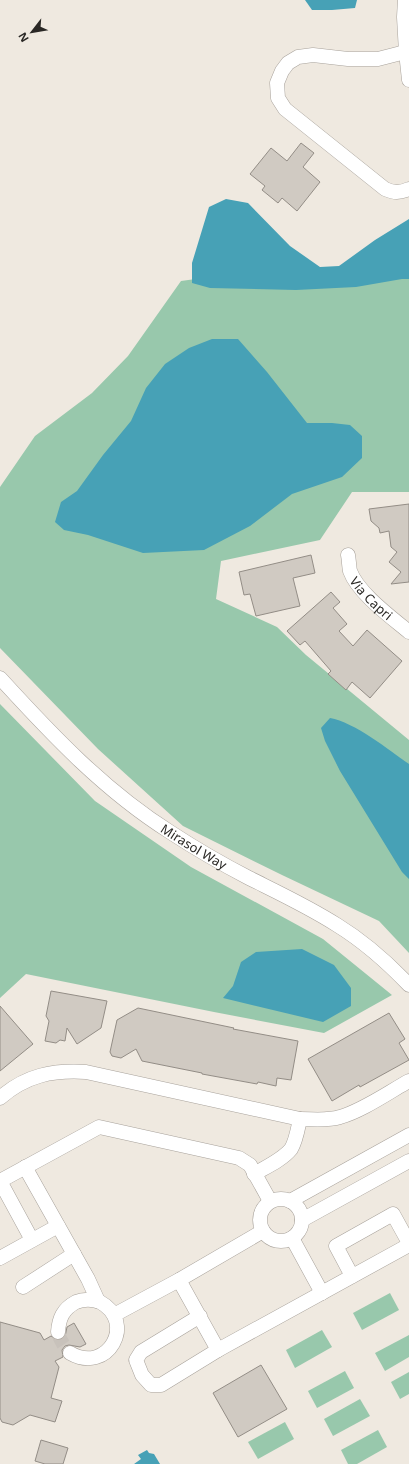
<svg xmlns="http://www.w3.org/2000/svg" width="409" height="1464" font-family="'Noto Sans',sans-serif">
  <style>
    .green { fill: #98c8ac }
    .water { fill: #47a1b6 }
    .building { fill: #d0cac2; stroke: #938d86 }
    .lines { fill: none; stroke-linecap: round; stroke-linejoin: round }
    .minor-tunnel { stroke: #c8c2bb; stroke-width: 14; stroke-dasharray: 14 7; stroke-linecap: butt }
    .minor-casing { stroke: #a8a29b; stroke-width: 15 }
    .minor { stroke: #fff; stroke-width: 14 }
    .labels { text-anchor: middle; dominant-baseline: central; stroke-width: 3; stroke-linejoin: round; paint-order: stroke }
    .street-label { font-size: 13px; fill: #2a2825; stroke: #efe9e0 }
  </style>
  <rect width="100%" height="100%" fill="#efe9e0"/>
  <g class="green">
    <polygon points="409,272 409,492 352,492 320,540 221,561 216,599 277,627 306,655 409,740 409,953 379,921 282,875 183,826 98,749 0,648 0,487 35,436 92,393 128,356 181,281 232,274"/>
    <polygon points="0,704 95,801 191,867 323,939 392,995 324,1033 214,1012 26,974 0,998"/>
    <polygon points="390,1293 399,1310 362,1330 353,1313"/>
    <polygon points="322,1330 332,1347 295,1368 286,1350"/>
    <polygon points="409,1335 409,1357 385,1371 375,1353"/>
    <polygon points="345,1371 354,1388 317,1408 308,1391"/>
    <polygon points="409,1372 409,1394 400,1399 391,1382"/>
    <polygon points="360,1399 370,1416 333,1436 324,1419"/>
    <polygon points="285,1422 294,1439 258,1459 248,1442"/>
    <polygon points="378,1430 387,1447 357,1464 348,1464 341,1450"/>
  </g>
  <g class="water">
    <polygon points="305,0 357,0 355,8 332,10 312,10"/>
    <polygon points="226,199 248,203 290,246 320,267 339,266 375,240 409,219 409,279 402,279 356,287 296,290 210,288 192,283 192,263 209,207"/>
    <polygon points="212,339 238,339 267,372 307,423 332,423 350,425 362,436 362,458 342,477 292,494 250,526 204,550 143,553 88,535 64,530 55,522 61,502 77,491 103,455 131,421 146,388 165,364 189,348"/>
    <path d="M330,718C354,722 389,750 409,764V879L402,872L340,771L325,741L321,728Z"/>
    <polygon points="302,949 334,965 351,988 351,1006 323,1022 223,998 233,986 241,962 256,952"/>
    <polygon points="147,1450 149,1453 154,1454 160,1464 134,1464 141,1459 138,1455"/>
  </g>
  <g class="building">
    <polygon points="301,143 314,153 303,167 320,182 297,211 282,198 278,203 262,190 265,186 250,174 271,148 287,161"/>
    <polygon points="409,504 409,582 391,584 401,572 389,562 397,552 391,547 389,531 380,533 379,528 371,521 369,509"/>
    <polygon points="311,555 315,573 293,578 300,606 256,616 250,594 244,595 239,572"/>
    <polygon points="331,592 340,602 333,608 347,624 339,631 353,646 367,630 402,661 370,698 352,682 346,690 328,674 331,671 305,641 300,645 287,631"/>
    <polygon points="51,991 107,1001 101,1028 77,1044 67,1028 65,1041 60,1040 56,1043 45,1041 49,1021 46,1016"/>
    <polygon points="0,1006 33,1044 0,1071"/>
    <polygon points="138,1008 234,1028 233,1029 298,1041 291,1080 277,1078 276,1086 258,1082 257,1084 202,1074 202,1073 142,1061 136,1049 121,1058 112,1056 110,1052 117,1020"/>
    <polygon points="389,1013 405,1039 399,1043 409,1060 360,1087 359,1085 332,1101 308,1059"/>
    <polygon points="0,1322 40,1333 44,1340 51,1336 57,1340 62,1340 65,1337 67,1327 74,1323 86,1344 80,1347 69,1345 65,1346 62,1350 63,1357 55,1361 59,1367 51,1398 62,1401 55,1422 30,1415 13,1425 2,1422 0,1418"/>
    <polygon points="261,1365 287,1409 238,1437 213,1393"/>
    <polygon points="41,1440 68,1448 63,1464 45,1464 35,1461"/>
  </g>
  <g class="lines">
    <path class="minor-tunnel" d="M58,1332C60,1341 64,1346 70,1353"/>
    <defs>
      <g id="minor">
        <polyline points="405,0 404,17 406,52 409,80"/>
        <path d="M409,51L378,59H348L313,55L298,57L288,63L282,71L277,83L278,98L285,109L385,189C394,193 400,193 409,189"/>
        <path id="s1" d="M348,555C349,560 349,566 350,571C358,593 391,617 409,632"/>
        <path id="s2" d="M0,678C52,735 105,791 170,832C196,849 222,864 249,878C279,893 309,907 337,925C363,941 388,963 409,985"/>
        <path d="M0,1098C26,1075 53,1070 86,1072L300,1119"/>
        <polyline points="25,1167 88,1279 98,1301"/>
        <path d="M254,1174C266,1167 282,1160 291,1149C296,1141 298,1128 300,1119C313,1119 327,1121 340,1117C362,1111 389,1092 409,1081"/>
        <circle cx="281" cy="1220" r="21"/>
        <polyline points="290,1201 409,1135"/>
        <polyline points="302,1220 409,1161"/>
        <polyline points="292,1238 322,1293"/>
        <polyline points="32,1240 0,1181 99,1127 239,1158 250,1165 270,1201"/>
        <polyline points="0,1258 58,1226"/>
        <polyline points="352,1276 336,1246 393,1214 409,1243"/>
        <polyline points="179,1280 263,1231"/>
        <polyline points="23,1287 74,1254"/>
        <polyline points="114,1315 179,1280 218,1350 161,1385 151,1385 142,1375 136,1360 141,1352 200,1316"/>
        <path d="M58,1332C59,1318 63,1309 76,1302C83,1299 93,1299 100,1302C137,1322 108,1375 70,1353"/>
        <polyline points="218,1350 409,1245"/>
      </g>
    </defs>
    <use href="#minor" class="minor-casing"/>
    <use href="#minor" class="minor"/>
  </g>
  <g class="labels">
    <g class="street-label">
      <text stroke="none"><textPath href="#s1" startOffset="51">Via Capri</textPath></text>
      <text stroke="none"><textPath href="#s2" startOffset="258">Mirasol Way</textPath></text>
    </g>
  </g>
  <g transform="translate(32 32) rotate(239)" stroke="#efe9e0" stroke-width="3" paint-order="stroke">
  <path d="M0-3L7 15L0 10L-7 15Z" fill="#2a2825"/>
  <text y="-6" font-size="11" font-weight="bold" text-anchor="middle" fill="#2a2825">N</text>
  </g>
</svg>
